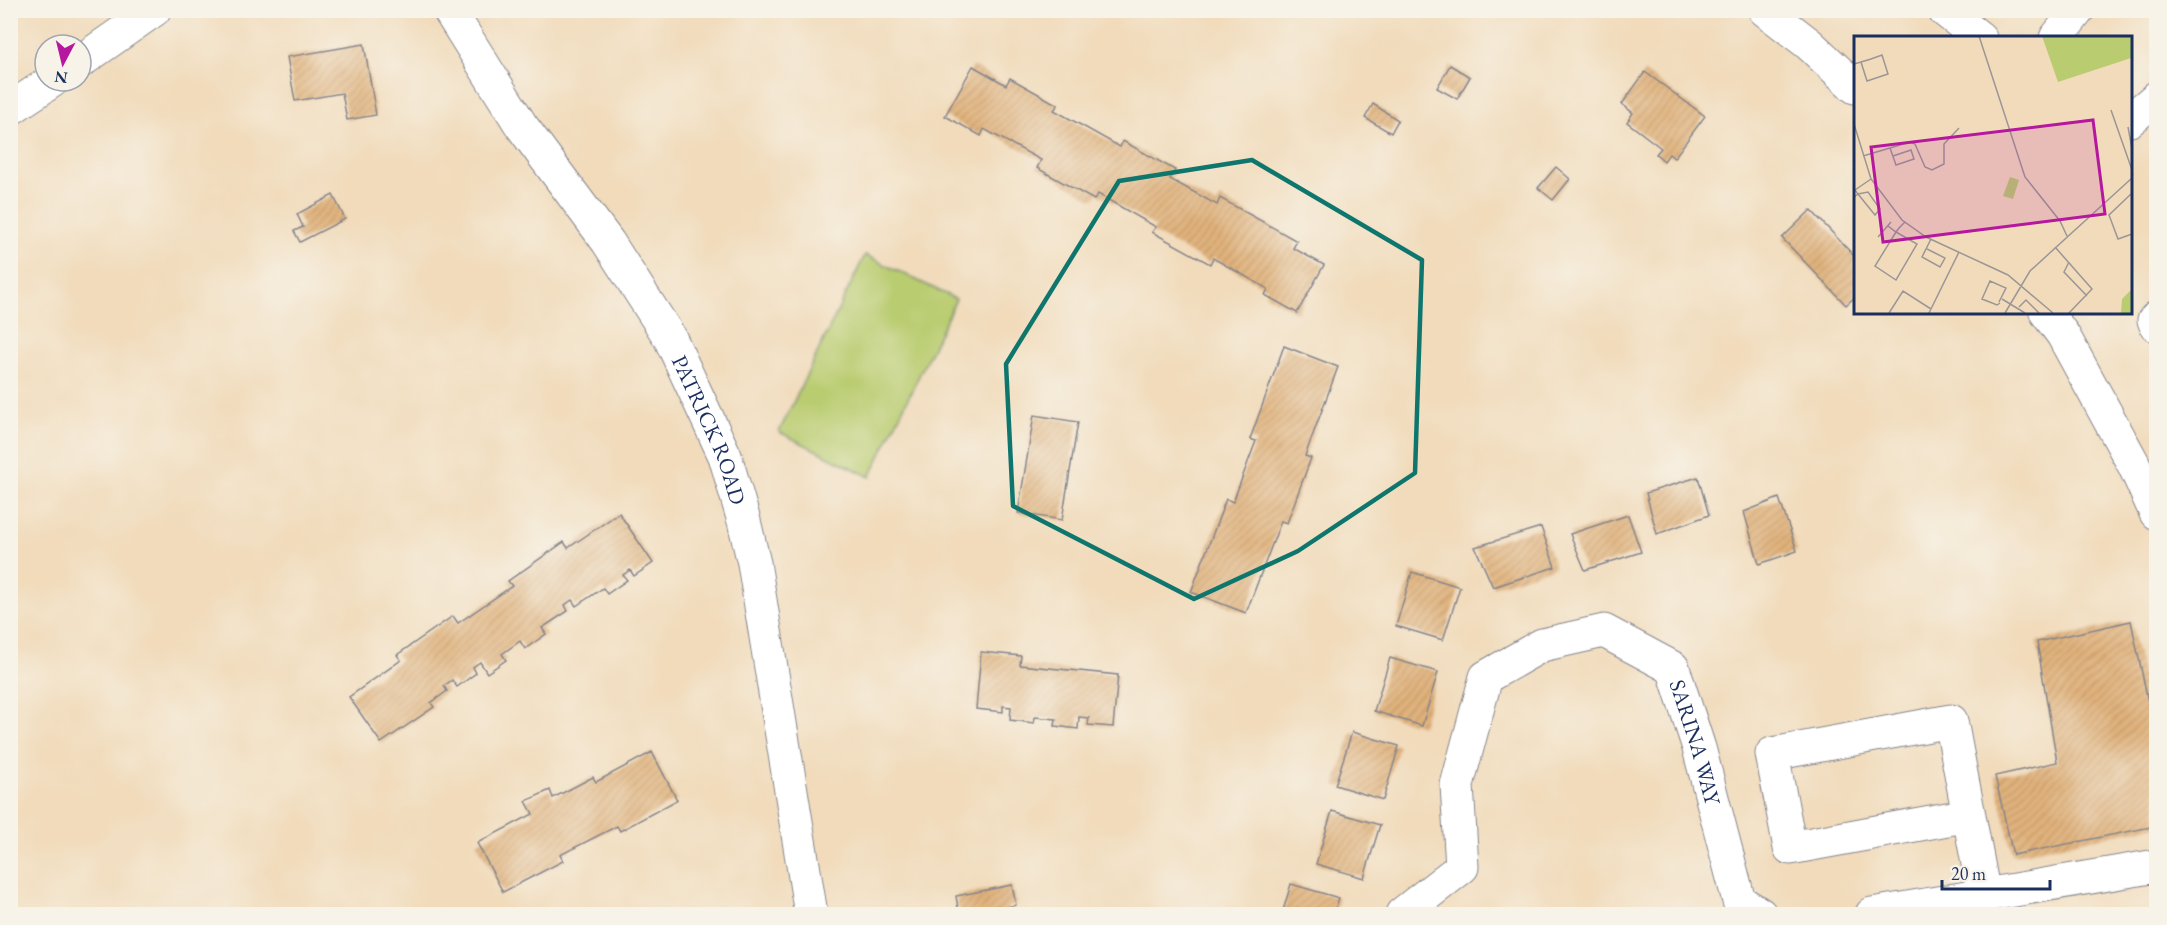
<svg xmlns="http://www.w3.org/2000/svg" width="2167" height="925" font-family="'EB Garamond',serif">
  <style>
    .grass { fill: #b9cc6f; stroke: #6a7e66; stroke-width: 1.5 }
    .building { fill: url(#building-hatch) }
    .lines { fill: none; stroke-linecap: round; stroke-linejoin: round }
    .minor-casing { stroke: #86858c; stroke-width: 35 }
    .major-casing { stroke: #86858c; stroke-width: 35 }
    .minor { stroke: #fff; stroke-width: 33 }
    .major { stroke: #fff; stroke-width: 33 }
    .marked { fill: none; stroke: #0f766e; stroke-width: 4.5; stroke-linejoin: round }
    .labels { text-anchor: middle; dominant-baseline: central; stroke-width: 5; stroke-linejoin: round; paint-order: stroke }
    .street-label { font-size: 22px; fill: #1b2f5e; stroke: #f7f3e8 }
    .inset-road { fill: none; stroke: #9b9696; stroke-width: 1.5 }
    .view { fill: #b5179e; fill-opacity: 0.15; stroke: #b5179e; stroke-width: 3 }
    .inset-edge { fill: none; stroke: #1b2f5e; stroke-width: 3 }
  </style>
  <defs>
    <pattern id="building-hatch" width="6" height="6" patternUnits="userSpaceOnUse" patternTransform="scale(1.5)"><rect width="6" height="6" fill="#e1b27b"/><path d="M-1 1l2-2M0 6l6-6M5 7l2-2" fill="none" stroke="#c0996d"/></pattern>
  </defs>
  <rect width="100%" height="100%" fill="#f7f3e8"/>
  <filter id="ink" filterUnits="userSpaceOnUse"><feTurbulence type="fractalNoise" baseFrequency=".0167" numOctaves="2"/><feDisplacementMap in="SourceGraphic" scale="12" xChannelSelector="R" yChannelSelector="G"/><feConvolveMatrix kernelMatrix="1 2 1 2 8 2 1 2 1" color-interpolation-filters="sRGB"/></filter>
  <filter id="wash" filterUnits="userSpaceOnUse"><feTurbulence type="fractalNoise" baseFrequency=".008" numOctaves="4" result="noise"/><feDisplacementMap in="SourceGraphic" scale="24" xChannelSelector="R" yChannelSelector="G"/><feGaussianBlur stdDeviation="1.35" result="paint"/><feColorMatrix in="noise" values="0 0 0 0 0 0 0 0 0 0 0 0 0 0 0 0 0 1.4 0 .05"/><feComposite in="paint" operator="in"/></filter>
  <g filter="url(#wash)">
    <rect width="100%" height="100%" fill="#f1dbbb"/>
    <polygon class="grass" points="865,255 956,299 870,477 779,432"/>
    <g id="blocks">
      <g class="building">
        <polygon points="364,44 376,115 347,120 342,93 295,101 287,57"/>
        <polygon points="1450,65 1470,77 1457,99 1437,88"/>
        <polygon points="973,66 1006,85 1010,78 1058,105 1054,110 1120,147 1123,141 1175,170 1170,179 1217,205 1220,198 1297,241 1293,248 1324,265 1297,313 1265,295 1268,289 1213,258 1210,264 1152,232 1156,227 1098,194 1094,200 1037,168 1041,160 984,129 981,136 945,116"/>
        <polygon points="1645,72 1705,116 1674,158 1669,154 1664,161 1656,154 1661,148 1627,122 1633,113 1622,104"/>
        <polygon points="1373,104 1398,120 1391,133 1365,118"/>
        <polygon points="1556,167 1570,179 1553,200 1538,188"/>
        <polygon points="333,195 345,219 300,242 294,231 303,227 297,214"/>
        <polygon points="1811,210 1855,257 1855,297 1846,305 1782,238"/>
        <polygon points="1284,346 1338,367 1305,456 1311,458 1287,523 1281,521 1246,613 1191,592 1226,499 1233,502 1256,441 1250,439"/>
        <polygon points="1034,415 1078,422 1062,520 1018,513"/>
        <polygon points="1698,477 1709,515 1657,534 1646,493"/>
        <polygon points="1779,498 1797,551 1759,564 1744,512"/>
        <polygon points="619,513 653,563 634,576 630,570 623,575 627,580 607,594 603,588 576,606 572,600 565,605 568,611 542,628 546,634 525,649 520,641 502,654 506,660 487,673 480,662 473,667 476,673 457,687 452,680 444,686 447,691 431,703 434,707 381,743 349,697 401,660 397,655 453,616 458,623 512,586 508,581 564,542 568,548"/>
        <polygon points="1628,515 1641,552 1585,570 1570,534"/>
        <polygon points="1541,527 1555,567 1493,587 1475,547"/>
        <polygon points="1412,572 1460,587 1443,640 1396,626"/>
        <polygon points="2131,621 2156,739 2156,826 2013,855 1995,776 2057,762 2037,642"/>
        <polygon points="981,652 1021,656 1020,665 1118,675 1113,727 1088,725 1089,718 1079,717 1078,729 1055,726 1056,719 1035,717 1034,723 1010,720 1011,707 1003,706 1003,712 976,709"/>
        <polygon points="1390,658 1438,672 1422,726 1374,711"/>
        <polygon points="1352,732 1399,746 1383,800 1335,785"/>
        <polygon points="652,752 677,800 620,831 617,826 560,855 563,861 503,892 477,843 533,814 526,801 550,790 553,798 593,777 596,782"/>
        <polygon points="1332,811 1380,825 1364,878 1316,864"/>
        <polygon points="1291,884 1339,898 1334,914 1282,914"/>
        <polygon points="1012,885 1016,905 1008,907 1010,914 959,914 956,896"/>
      </g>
    </g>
  </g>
  <g filter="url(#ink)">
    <use href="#blocks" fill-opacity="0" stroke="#86858c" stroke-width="1.5"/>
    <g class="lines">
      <defs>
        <g id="minor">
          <path id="s1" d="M449,10L521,125L608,242L670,338L725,456L744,521L754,563L811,914"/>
          <polyline points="1944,10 1980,38"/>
          <polyline points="2056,38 2078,10"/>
          <polyline points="81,61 154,10"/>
          <polyline points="10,109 52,81"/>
          <polyline points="2130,120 2156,98"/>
          <polyline points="2156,318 2154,320 2156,325"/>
          <polyline points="1969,815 1790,848 1772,754 1951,721 1984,895"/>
          <path id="s2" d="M1402,914L1462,867L1457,785L1486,677L1542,645L1604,631L1673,668L1699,748L1739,901L1760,914"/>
          <polyline points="1872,914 2156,866"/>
        </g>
        <g id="major">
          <polyline points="1765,10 1809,44 1855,87"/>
          <polyline points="2046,312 2063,335 2134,465 2156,513"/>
        </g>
      </defs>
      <use href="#minor" class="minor-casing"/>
      <use href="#major" class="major-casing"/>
      <use href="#minor" class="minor"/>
      <use href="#major" class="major"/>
    </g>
  </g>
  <path class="marked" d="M1252,160L1422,260L1415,473L1298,551L1194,599L1013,506L1006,364L1119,181Z"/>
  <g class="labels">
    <g class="street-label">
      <text stroke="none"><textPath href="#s1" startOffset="496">PATRICK ROAD</textPath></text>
      <text stroke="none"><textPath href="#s2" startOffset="554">SARINA WAY</textPath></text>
    </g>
  </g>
  <g transform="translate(1854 36)">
    <rect width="278" height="278" fill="#f1dbbb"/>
    <path d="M156,141L165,144L159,163L149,160Z" fill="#b9cc6f"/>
    <path d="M277,254V277H267L268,263Z" fill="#b9cc6f"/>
    <path d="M188,0H277V22L204,46Z" fill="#b9cc6f"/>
    <path class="inset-road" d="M125,0L171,141L206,185L213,200M0,28L7,26L17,23L28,19L34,38L13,45L7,26M257,74L278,134M0,88L17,143L48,184L72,201L154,239L199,277M274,91L278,113M36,112L42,129L60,123L57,114L39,120M9,120L56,106L61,108L71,131L78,134L90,128V108L105,92M1,154L17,143M277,158L255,179L264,203L278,198M0,161L4,158L14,156L26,173L21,179L4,158L1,154M34,190L42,196L63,208L42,244L21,230L42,196L45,192L51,186M24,201L37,186M201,211L238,253L215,277M73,213L91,222L86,231L68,221L77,203M215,226L210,236L233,260M148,263L171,277M145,266L152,252L136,245L128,263L143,269L146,267M165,271L172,264L185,277M35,277L49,255L77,273M75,277L105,216M151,277L176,235L278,142"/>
    <path class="view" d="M239,84L251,178L29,206L17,111Z"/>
    <rect width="278" height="278" class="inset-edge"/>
  </g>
  <rect width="2167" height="925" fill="none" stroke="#f7f3e8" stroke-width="36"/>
  <g transform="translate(63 63) rotate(187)"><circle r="28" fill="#f7f3e8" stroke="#9fa5b1" stroke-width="1.5"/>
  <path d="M0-4.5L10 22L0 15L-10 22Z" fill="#b5179e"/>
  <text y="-9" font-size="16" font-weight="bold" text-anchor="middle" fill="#1b2f5e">N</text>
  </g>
  <path d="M1942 880v9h108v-9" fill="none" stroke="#1b2f5e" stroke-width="3"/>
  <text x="1951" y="880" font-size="18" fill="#1b2f5e" stroke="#f7f3e8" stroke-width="4.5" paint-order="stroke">20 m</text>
</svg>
